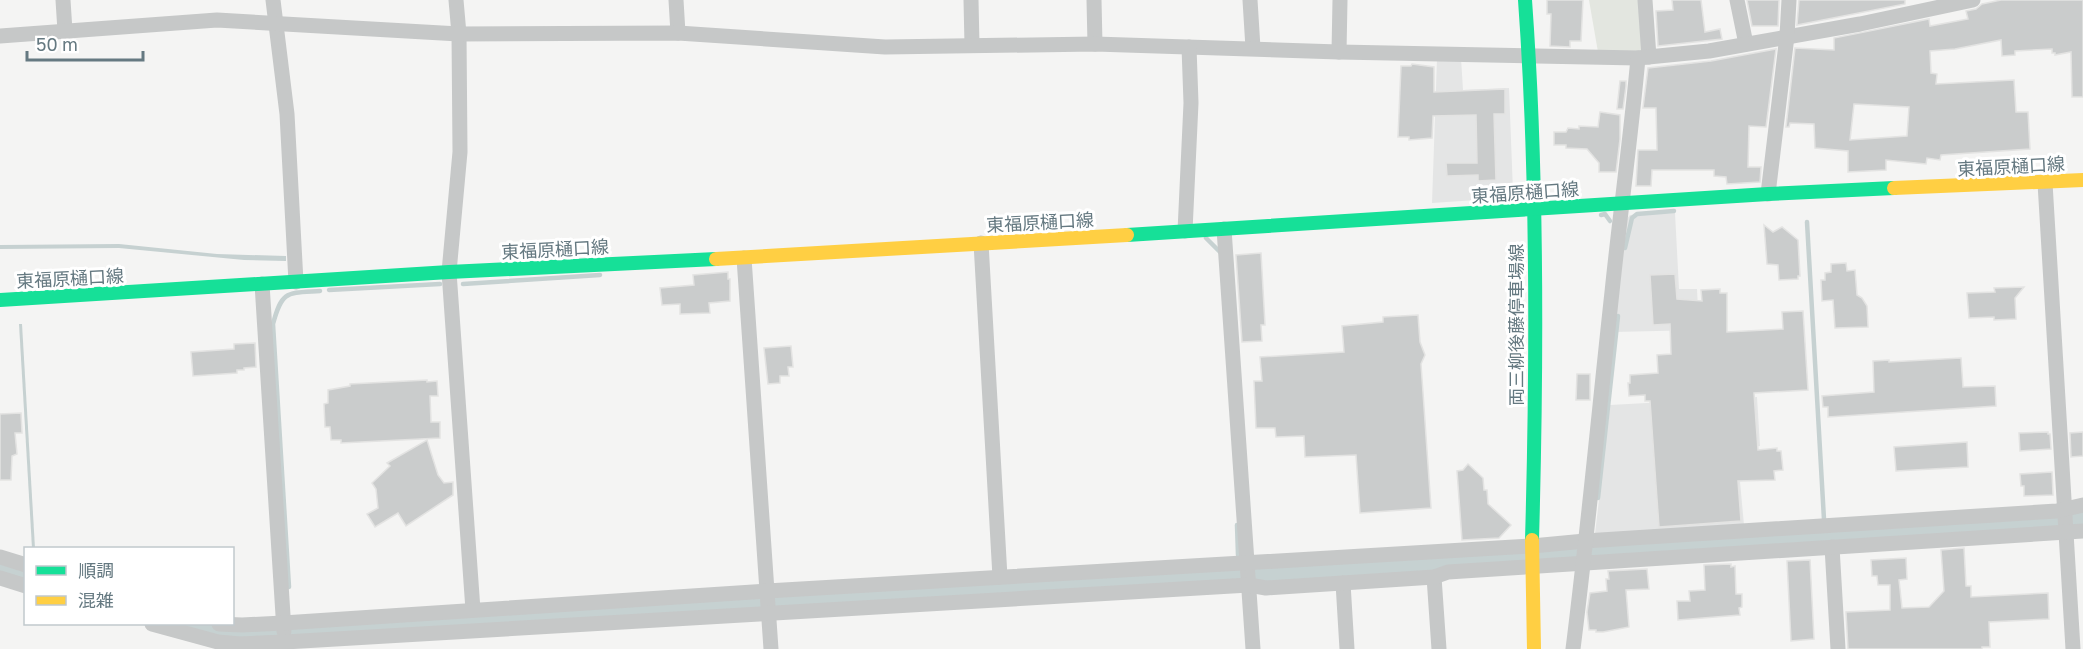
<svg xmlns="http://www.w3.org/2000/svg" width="2083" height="649" font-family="'Golos Text','Noto Sans JP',sans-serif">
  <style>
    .built { fill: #e4e5e5 }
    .green { fill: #e3e6e0 }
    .water { fill: #c6d1d1 }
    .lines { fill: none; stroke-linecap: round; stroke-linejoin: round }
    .stream { stroke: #c6d1d1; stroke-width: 4.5 }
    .river { stroke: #c6d1d1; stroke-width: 27 }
    .building { fill: #cacccc; stroke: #e3e3e2; stroke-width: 1.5; fill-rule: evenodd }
    .street { stroke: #c6c8c8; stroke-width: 15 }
    .fast { stroke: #16e098; stroke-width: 14 }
    .slow { stroke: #ffcf43; stroke-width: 14 }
    .labels { text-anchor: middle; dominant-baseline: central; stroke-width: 6; stroke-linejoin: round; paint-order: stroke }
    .street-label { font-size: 18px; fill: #657981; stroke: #fff }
  </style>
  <rect width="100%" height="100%" fill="#f4f4f3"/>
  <g class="built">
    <polygon points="1461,58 1463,90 1509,88 1513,192 1506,198 1432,203 1437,59"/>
    <polygon points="1675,213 1679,289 1697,289 1699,330 1614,332 1626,220 1630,215"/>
    <polygon points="1757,397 1760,446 1737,449 1744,525 1595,534 1610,405"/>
  </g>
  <polygon class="green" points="1589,0 1642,0 1645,54 1598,52"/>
  <g class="water">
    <polygon points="119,244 217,254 286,256 286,261 244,260 119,248 0,249 0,245"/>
    <polygon points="19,324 22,324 35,548 32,548"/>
  </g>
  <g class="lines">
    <g class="stream">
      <polyline points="1601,215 1605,214 1610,221"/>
      <polyline points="1807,222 1825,537"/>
      <polyline points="1206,238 1221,253"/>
      <polyline points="1625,248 1632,218 1637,214 1674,211"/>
      <polyline points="463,284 600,275"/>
      <polyline points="329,290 440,284"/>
      <polyline points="1598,498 1618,316"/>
      <polyline points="1237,525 1238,555"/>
      <path d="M289,587L273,324C282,290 287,293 320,291"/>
    </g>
    <g class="river">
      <polyline points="0,569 26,577"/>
      <polyline points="183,624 223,635 413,625 1241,575 1592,550 2083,522"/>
    </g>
  </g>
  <g class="building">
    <polygon points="1547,0 1583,0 1581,41 1570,41 1570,47 1550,46 1551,14 1547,14"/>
    <polygon points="1672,0 1701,0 1705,32 1720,29 1722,39 1658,46 1656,11 1673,10"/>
    <polygon points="1747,0 1779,0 1778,26 1752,26"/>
    <polygon points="1799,0 1905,0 1905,4 1797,25"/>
    <path d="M2001,0H2083V97H2072L2071,52L2055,55V53H2052V49L2015,51V55L2002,56L2001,40L1955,49L1930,51L1931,73L1937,74L1936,84L2014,80L2016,112H2028L2030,149L1941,155L1940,160L1927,158L1926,164L1886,160V170L1848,172V151L1815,148L1814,124L1790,123L1789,127H1786L1795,48L1834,50V38L1929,19L1930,26L1968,19L1966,11L1976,9L1982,4ZM1854,104L1909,107L1907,136L1850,140Z"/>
    <polygon points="1776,49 1766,127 1749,126 1748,167 1761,167 1760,182 1727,184 1726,177 1714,176 1714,170 1652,170 1651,186 1636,186 1638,150 1657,150 1656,108 1643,108 1648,68 1711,61"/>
    <polygon points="1412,64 1434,67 1434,92 1505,89 1505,114 1494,114 1496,180 1478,181 1478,175 1447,176 1446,163 1477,163 1476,115 1433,116 1432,138 1409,140 1409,137 1398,137 1401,66 1411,66"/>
    <polygon points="1620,81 1626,81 1626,86 1623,109 1617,109"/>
    <polygon points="1600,112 1620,115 1620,139 1616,172 1599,172 1599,163 1587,149 1566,148 1566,145 1554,145 1554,132 1566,132 1568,128 1579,129 1579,126 1598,127"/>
    <polygon points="1764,225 1773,232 1782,227 1798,240 1800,276 1798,276 1798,279 1779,280 1778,265 1767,264"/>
    <polygon points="1261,253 1265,325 1261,325 1262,341 1242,342 1236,255"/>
    <polygon points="1846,263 1847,271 1855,270 1857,295 1862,298 1867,306 1868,327 1835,328 1833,300 1822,301 1821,280 1825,280 1825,273 1831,272 1831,264"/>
    <polygon points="728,272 728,279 730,279 730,301 709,303 710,313 680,314 680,304 662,305 660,288 694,285 693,275"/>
    <polygon points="1675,274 1677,299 1702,301 1701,290 1720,289 1720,293 1727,293 1727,332 1783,329 1782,312 1803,311 1808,390 1754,393 1758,450 1777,448 1777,451 1781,451 1783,470 1774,471 1775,480 1738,481 1741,521 1659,527 1650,401 1645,401 1645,395 1629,396 1628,383 1630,383 1630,375 1658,373 1657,355 1671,354 1670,324 1653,325 1650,275"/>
    <polygon points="2024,287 2015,298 2016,319 1994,320 1994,317 1969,318 1967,293 1995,292 1994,288"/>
    <polygon points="1418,315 1420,342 1425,355 1421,364 1431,508 1360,513 1356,455 1305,457 1304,436 1276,437 1275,428 1256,428 1254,381 1262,381 1260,357 1344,352 1342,326 1383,322 1383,317"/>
    <polygon points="255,343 256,367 244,368 244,370 237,370 237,373 193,376 191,352 234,349 234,344"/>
    <polygon points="791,346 793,367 788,367 789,376 780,376 780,383 768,384 764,348"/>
    <polygon points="1961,358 1963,387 1995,386 1996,406 1828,417 1828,407 1823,407 1822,396 1874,392 1873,361 1889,360 1889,362"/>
    <polygon points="1577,374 1590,374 1590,400 1576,400"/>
    <polygon points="427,380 427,382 437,381 438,396 430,396 431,422 440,422 440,438 341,443 341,440 331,440 330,427 325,427 324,404 328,403 328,390 350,386 350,384"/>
    <polygon points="21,413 22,433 15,433 17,454 12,456 11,480 0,480 0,414"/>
    <polygon points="2048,432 2048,434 2050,434 2051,449 2020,451 2019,433"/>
    <polygon points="2083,432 2083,456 2071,457 2070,433"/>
    <polygon points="427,440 438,475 444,483 453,482 453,495 406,526 398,513 375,527 367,514 378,508 376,489 372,483 390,466 387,463"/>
    <polygon points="1967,442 1968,467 1896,471 1894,447"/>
    <polygon points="1468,464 1483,478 1484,490 1487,490 1488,504 1511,525 1499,538 1462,540 1457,471 1463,470"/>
    <polygon points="2052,472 2053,495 2024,496 2024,486 2021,486 2020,474"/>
    <polygon points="1964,548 1966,586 1971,586 1971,597 2048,593 2049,619 1989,622 1990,647 1982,647 1982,649 1848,649 1846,612 1890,610 1890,585 1878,585 1877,576 1872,576 1871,560 1906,558 1907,579 1899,580 1902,608 1929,607 1944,591 1941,550"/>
    <polygon points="1810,560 1814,639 1791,641 1787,561"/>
    <polygon points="1731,564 1731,567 1735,566 1736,594 1742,594 1742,607 1739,608 1740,615 1678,620 1677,601 1690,601 1689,591 1705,590 1704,565"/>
    <polygon points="1647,569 1649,589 1626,590 1629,627 1603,632 1596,632 1596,630 1589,630 1587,612 1590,593 1607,591 1606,579 1609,579 1608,571"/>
  </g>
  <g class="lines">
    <g class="street">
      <polyline points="63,0 65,31"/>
      <polyline points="273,0 287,114 296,282"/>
      <polyline points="456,0 459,34 460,152 449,272 473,610"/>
      <polyline points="676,0 678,33"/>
      <polyline points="971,0 972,45"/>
      <polyline points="1094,0 1095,44"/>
      <polyline points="1250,0 1253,48"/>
      <polyline points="1645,0 1649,57"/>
      <polyline points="1737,0 1746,44"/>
      <polyline points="0,36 217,20 459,34 678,33 885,47 1095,44 1339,52 1638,58 1709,51 1860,24 1973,0"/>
      <polyline points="1339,52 1340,0"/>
      <polyline points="2045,183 2073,649"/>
      <polyline points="1768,194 1787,36 1789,0"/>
      <polyline points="1224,229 1253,649"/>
      <polyline points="1185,231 1191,103 1189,47"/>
      <polyline points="981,243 1000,577"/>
      <polyline points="744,258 771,649"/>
      <polyline points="262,284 284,631"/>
      <polyline points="1832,547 1838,649"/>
      <polyline points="0,557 26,565"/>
      <polyline points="1434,577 1439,649"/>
      <polyline points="0,578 26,586"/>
      <polyline points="1343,583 1347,649"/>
      <polyline points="152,624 218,642 240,644 285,642 1249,585 1266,588 1434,577 1448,572 2083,531"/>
      <polyline points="219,624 242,625 283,623 767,591 1532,546 1585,541 2057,511 2083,505"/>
      <path d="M1573,649C1588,530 1599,411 1612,292C1620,214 1631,136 1638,58"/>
    </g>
    <g class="fast">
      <path d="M1525,0C1538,178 1537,362 1532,540"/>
      <polyline points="1127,235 1768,194 1894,188"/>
      <polyline points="0,300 449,272 716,259"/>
    </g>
    <g class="slow">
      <polyline points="1894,188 2083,180"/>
      <polyline points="716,259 1127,235"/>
      <polyline points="1532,540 1534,649"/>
    </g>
  </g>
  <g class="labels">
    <g class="street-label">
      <text transform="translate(2011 166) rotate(-3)">東福原樋口線</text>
      <text transform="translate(1525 192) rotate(-4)">東福原樋口線</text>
      <text transform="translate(1040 222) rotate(-3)">東福原樋口線</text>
      <text transform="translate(555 249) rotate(-3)">東福原樋口線</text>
      <text transform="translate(70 278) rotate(-3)">東福原樋口線</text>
      <text transform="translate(1516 325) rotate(-90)">両三柳後藤停車場線</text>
    </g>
  </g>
  <rect x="24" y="547" width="210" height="78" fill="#ffffff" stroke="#c1c9cd" stroke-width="1.5"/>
  <rect x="36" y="566" width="30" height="9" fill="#16e098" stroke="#c1c9cd" stroke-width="1.5"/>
  <text x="78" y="577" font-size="18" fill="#657981">順調</text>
  <rect x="36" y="596" width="30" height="9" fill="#ffcf43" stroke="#c1c9cd" stroke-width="1.5"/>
  <text x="78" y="607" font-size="18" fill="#657981">混雑</text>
  <path d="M27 51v9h116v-9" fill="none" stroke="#657981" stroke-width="3"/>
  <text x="36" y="51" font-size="18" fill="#657981" stroke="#ffffff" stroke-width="4.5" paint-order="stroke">50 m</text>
</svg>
